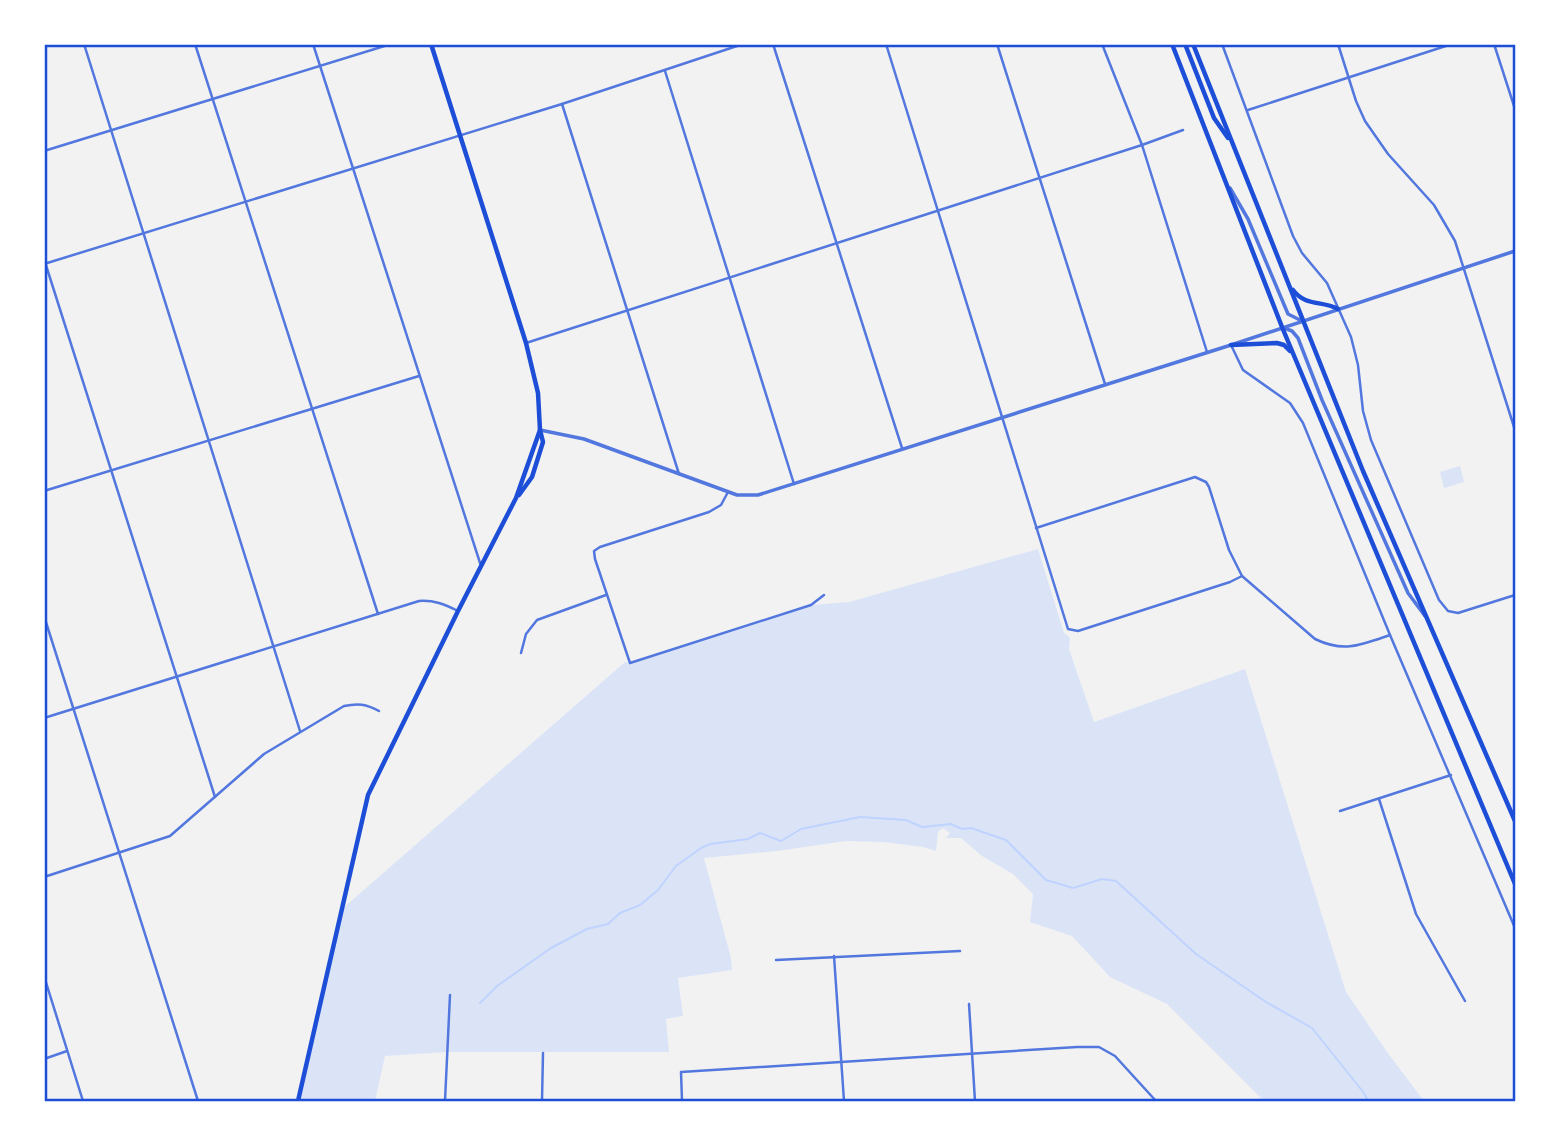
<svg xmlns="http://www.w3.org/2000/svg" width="1559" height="1145" font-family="Barlow,sans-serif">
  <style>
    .green { fill: #dbe4f7 }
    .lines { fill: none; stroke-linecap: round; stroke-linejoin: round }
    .stream { stroke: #bfd3fe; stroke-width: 2 }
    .minor { stroke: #5277de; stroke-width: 2.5 }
    .tertiary { stroke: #5277de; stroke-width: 3.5 }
    .secondary { stroke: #1d4ed8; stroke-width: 4.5 }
    .primary { stroke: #1d4ed8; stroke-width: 4.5 }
    .neatline { fill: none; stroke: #1d4ed8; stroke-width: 2.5 }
  </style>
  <rect width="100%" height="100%" fill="#f2f2f2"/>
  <g class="green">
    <polygon points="1460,466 1464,482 1444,488 1440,472"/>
    <polygon points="1038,549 1064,633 1070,638 1069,649 1094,722 1245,669 1346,992 1387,1052 1424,1101 1264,1101 1167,1004 1110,977 1072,936 1030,922 1033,894 1013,874 982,856 961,838 946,838 950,833 943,828 938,832 936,851 923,847 883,842 846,841 777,851 704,858 731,958 732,970 678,978 683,1016 666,1019 669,1052 447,1052 385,1056 375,1101 298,1101 342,909 625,662 630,663 811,605 849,602"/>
  </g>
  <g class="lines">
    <polyline class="stream" points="480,1003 497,986 551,948 587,929 608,924 620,913 640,905 658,890 676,866 701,848 710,844 748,839 760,833 781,841 801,829 860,817 906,820 922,827 951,824 962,829 971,828 1006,840 1046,880 1073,888 1102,879 1116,881 1196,954 1266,1002 1312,1028 1364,1093 1368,1101"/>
    <g class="minor">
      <polyline points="84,44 300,731"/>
      <polyline points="195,44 378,614"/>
      <polyline points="313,44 481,566"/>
      <polyline points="773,44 902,448"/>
      <path d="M886,44L1068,629L1078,631L1230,582L1242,576L1315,639C1344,653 1361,645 1390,635"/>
      <polyline points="997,44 1105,384"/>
      <polyline points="1102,44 1142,145 1207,352"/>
      <polyline points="1222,44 1293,236 1302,253 1327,283 1351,337 1358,365 1363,411 1371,440 1439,600 1448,611 1458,613 1515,595"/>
      <polyline points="1338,44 1356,101 1365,121 1388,154 1434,205 1455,241 1515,430"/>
      <polyline points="1494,44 1515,109"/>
      <polyline points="665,71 794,484"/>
      <polyline points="562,104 679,474"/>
      <polyline points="1248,110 1452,44"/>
      <polyline points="44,151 391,44"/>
      <polyline points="44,259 215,797"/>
      <polyline points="44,264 562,104 743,44"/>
      <polyline points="526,343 1142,145 1183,130"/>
      <polyline points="1231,345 1243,370 1290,403 1303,423 1390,635 1515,928"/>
      <polyline points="44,491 419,376"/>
      <polyline points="728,492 721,505 709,512 600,547 594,551 595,559 630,663 811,605 824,595"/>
      <polyline points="1036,528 1195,477 1206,482 1209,487 1229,550 1242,576"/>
      <polyline points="44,616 198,1101"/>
      <polyline points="521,653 526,634 537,620 606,595"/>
      <path d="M44,718L419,601C434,600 444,604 458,611"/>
      <polyline points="1379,799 1416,914 1465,1001"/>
      <polyline points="1340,811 1451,775"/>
      <path d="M44,877L170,836L264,754L344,706C358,703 366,704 379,711"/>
      <polyline points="834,956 844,1101"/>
      <polyline points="776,960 960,951"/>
      <polyline points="44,976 83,1101"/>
      <polyline points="969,1004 975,1101"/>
      <polyline points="44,1059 67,1051"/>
      <polyline points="445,1101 450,995"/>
      <polyline points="542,1101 543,1053"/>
      <polyline points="682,1101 681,1072 1077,1047 1099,1047 1115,1056 1156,1101"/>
    </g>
    <g class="tertiary">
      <polyline points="1230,188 1248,219 1288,314 1300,320"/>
      <polyline points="1284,328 1292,331 1298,338 1322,400 1408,593 1425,616"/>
      <polyline points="540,430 584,439 737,495 758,495 1231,345 1515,251"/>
    </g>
    <g class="secondary">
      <polyline points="431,44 526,343 538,393 540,430 543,442 532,477 519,495"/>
      <polyline points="298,1101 368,795 458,611 516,498 540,430"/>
    </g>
    <g class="primary">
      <polyline points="1172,44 1282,327 1515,884"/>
      <polyline points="1185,44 1214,118 1228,138"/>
      <polyline points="1193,44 1363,471 1515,821"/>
      <path d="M1293,290C1306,307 1321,300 1338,309"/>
      <polyline points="1231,345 1277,343 1284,345 1290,351"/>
    </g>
  </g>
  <rect width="1559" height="1145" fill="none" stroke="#ffffff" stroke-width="91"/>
  <rect x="46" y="46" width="1468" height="1054" class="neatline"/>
</svg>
